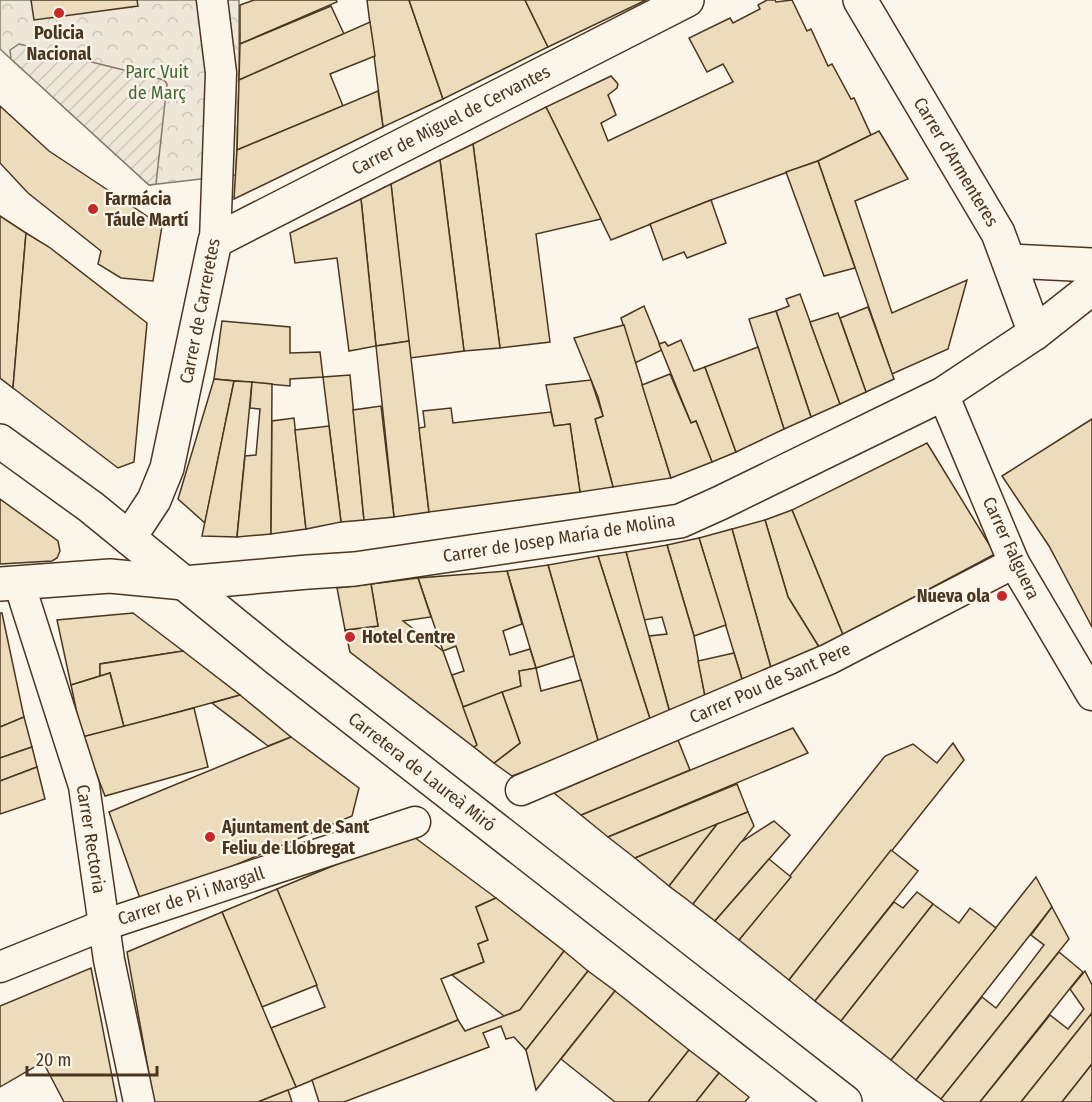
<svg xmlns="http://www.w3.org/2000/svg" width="1092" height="1102" font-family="'Fira Sans Condensed',sans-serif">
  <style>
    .forest { fill: url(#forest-crowns); stroke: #887966; stroke-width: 1.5 }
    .garden { fill: url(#garden-furrows); stroke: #887966; stroke-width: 1.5 }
    .building { fill: #ecdcbc; stroke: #4a3520; stroke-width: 1.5 }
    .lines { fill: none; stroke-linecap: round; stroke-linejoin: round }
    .pedestrian-casing { stroke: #4a3520; stroke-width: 33 }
    .minor-casing { stroke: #4a3520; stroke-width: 36 }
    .tertiary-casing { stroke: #4a3520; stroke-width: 36 }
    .primary-casing { stroke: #4a3520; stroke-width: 36 }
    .pedestrian { stroke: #fbf6e9; stroke-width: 30 }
    .minor { stroke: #fbf6e9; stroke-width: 33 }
    .tertiary { stroke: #fbf6e9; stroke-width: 33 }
    .primary { stroke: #fbf6e9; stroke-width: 33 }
    .poi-dot { fill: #c62828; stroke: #fbf6e9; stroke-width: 2 }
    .labels { text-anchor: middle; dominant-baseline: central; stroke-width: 4.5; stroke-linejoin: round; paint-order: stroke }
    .poi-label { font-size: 18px; font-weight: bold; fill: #4a3520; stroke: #fbf6e9; text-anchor: start }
    .park-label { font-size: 18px; fill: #436837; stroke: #fbf6e9 }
    .street-label { font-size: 18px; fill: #4a3520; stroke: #fbf6e9 }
  </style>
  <defs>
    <pattern id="forest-crowns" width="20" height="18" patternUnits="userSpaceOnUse" patternTransform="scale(1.5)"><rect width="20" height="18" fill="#ede6d9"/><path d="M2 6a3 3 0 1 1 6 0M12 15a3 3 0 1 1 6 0" fill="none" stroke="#cdc6ba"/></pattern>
    <pattern id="garden-furrows" width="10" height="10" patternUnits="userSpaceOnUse" patternTransform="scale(1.5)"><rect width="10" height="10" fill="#ede6d9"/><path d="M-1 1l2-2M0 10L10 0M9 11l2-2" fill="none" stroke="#cdc6ba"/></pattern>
  </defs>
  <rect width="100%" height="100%" fill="#fbf6e9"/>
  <polygon class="forest" points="0,0 239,0 239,80 236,175 149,185 0,49"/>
  <polygon class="garden" points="19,44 164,80 167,84 156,184 149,185 11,59 10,50"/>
  <g class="building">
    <polygon points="31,0 137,0 138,6 34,20"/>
    <polygon points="254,0 336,0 337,2 240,44 240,5"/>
    <polygon points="367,0 409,0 443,99 383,127"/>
    <polygon points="409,0 525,0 548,47 443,99"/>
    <polygon points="525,0 646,0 548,47"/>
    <polygon points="767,0 775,0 776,2 792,0 807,31 811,29 828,66 832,64 851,99 854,98 871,135 818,161 711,200 611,240 546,107 611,76 618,84 617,88 608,95 616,115 601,123 608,141 733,82 723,64 707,72 689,38 730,18 733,23 760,9 758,5"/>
    <polygon points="331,6 344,34 239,80 240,44"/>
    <polygon points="370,22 375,56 330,74 343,106 237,150 239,80"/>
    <polygon points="378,91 383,127 234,199 237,150"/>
    <polygon points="0,106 49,151 162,226 153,281 121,278 98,264 101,251 28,193 0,163"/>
    <polygon points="546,107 601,219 536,234 550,342 500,348 473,144"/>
    <polygon points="879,131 908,179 855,201 892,313 967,280 948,349 892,374 818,161"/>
    <polygon points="473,144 500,348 464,351 440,160"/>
    <polygon points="440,160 464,351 410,358 391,184"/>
    <polygon points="818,161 855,268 824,276 786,172"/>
    <polygon points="391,184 409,341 376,346 361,199"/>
    <polygon points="361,199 376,346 349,351 337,258 295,263 290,233"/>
    <polygon points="711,200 726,243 687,258 684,252 663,260 650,224"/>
    <polygon points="0,216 26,233 13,388 0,378"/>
    <polygon points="26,233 49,247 147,323 134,462 118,468 13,388"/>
    <polygon points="800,294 840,404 811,417 776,311 789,306 786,299"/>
    <polygon points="644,306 662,350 635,363 621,318"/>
    <polygon points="868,307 894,379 866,392 840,318"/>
    <polygon points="776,311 811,417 784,429 749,319"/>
    <polygon points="838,313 866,392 840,404 810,322"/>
    <polygon points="222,321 290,327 290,353 320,352 323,377 290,379 290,386 214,379"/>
    <polygon points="624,325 671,478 613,487 595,419 603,416 598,397 574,338"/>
    <polygon points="681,340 694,371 705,367 736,452 712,462 696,421 691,423 659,344 665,342 668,346"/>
    <polygon points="409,341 429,512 394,517 376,346"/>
    <polygon points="758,347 784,429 736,452 705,367"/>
    <polygon points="670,374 691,423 696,421 712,462 671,478 642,385"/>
    <polygon points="350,375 364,520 341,522 323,377"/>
    <polygon points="214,379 234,381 205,523 178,499"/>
    <polygon points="591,380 603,416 595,419 613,487 580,492 570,424 554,426 546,385"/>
    <polygon points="234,381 252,382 237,537 202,536"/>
    <polygon points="252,382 272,384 271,534 237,537 245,456 256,455 260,409 250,408"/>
    <polygon points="381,406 394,517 364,520 353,410"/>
    <polygon points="451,408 453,423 551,412 554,426 570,424 580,492 429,512 419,428 425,427 423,411"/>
    <polygon points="294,418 306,529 271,534 272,421"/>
    <polygon points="1092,419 1092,627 1049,546 1002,476"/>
    <polygon points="329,426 341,522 306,529 295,430"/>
    <polygon points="927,443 995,554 843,635 792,510"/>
    <polygon points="0,499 58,541 60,551 57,558 52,561 0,564"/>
    <polygon points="792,510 843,635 819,647 788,597 765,520"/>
    <polygon points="765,520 788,597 819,647 771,668 732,529"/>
    <polygon points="732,529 771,668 742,679 699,538"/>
    <polygon points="699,538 726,625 694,636 667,545"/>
    <polygon points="667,545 694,636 705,696 670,713 649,636 667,634 662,617 644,620 626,552"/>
    <polygon points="626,552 670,713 651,722 598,556"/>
    <polygon points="598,556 651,722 599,744 548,565"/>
    <polygon points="548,565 574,656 536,668 507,571"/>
    <polygon points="507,571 522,624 503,631 510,655 530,649 536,668 519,671 521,686 463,707 452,675 464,671 456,646 443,651 418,578"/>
    <polygon points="418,578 431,617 403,621 443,651 477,745 474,747 350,652 345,630 378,626 371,584"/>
    <polygon points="371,584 378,626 345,630 337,588"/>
    <polygon points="0,613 2,613 24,717 0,727"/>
    <polygon points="133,613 183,651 100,664 100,676 71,685 57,620"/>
    <polygon points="183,651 240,695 124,727 110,673 100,676 100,664"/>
    <polygon points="734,653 742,679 705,696 698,661"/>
    <polygon points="536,668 541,691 581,680 599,744 512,776 494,763 520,743 502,692 521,686 519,671"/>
    <polygon points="110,673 124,727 82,737 71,685"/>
    <polygon points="502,692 520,743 494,763 474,747 477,745 463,707"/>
    <polygon points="240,695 291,737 268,746 212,703"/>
    <polygon points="194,708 208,767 105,796 82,737"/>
    <polygon points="24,717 32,747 0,758 0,727"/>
    <polygon points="793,728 808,753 608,837 581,815"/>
    <polygon points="291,737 359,788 352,816 142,904 109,812"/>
    <polygon points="678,740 690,770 581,815 554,793"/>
    <polygon points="953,743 964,760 789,980 739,940 885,756 913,744 937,763"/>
    <polygon points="32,747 37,767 0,781 0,758"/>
    <polygon points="37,767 45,799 0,814 0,781"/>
    <polygon points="737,784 748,812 635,858 608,837"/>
    <polygon points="748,812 754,826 693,904 669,886 717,824"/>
    <polygon points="774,821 790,835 715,921 693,904 741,842"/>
    <polygon points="717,824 669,886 635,858"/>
    <polygon points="410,834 496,898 476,907 488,940 478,944 484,962 441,979 458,1020 296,1087 271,1028 325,1007 277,889"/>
    <polygon points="891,850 918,871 815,1001 789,980"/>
    <polygon points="769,859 791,877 739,940 715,921"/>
    <polygon points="1036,877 1052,907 916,1080 891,1060"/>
    <polygon points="277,889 317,985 262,1007 222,912"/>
    <polygon points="917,892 933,904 841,1021 815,1001 894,902 903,908"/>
    <polygon points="496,898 564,951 520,1010 504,1016 452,975 484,962 478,944 488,940 476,907"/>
    <polygon points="933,904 959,923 970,908 996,928 891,1060 841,1021"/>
    <polygon points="1052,907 1069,939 941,1099 916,1080 982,997 996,1008 1044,945 1031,935"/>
    <polygon points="222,912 296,1087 258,1102 154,1102 127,952"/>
    <polygon points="564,951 588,971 526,1050 514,1037 506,1039 501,1026 483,1033 489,1047 344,1102 319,1102 312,1080 458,1020 465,1031 520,1010"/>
    <polygon points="1059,952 1083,972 980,1102 945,1102 941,1099"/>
    <polygon points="91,968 117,1102 64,1102 43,1062 0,1087 0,1006"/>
    <polygon points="588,971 615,991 536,1090 526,1050"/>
    <polygon points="1085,971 1092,985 1092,1013 1021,1102 980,1102 1050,1015 1068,1029 1084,1009 1070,989"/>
    <polygon points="615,991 689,1050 648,1102 615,1102 561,1059"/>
    <polygon points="1092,1013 1092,1064 1062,1102 1021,1102"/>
    <polygon points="689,1050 719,1073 696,1102 648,1102"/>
    <polygon points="1092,1064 1092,1102 1062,1102"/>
    <polygon points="719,1073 749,1097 745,1102 696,1102"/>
    <polygon points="288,1090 292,1102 258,1102"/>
  </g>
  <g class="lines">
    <defs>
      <g id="pedestrian">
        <polyline points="212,0 221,73 215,241"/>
        <polyline points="943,394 1014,563 1092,695"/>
        <polyline points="19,583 84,786 109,960 139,1102"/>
        <polyline points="521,790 829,659 1014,563"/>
        <polyline points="0,967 104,925 415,822"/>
      </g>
      <g id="minor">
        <polyline points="1009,261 1092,265"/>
        <polyline points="1035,333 1092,288"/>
        <polyline points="129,538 154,500 167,468 215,241 687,0"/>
        <polyline points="0,584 110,576 184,583"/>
      </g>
      <polyline id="tertiary" points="184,583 308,572 355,569 680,521 720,503 943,394 1035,333 998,233 860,0"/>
      <polyline id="primary" points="0,441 91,507 276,658 845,1102"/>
    </defs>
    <use href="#pedestrian" class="pedestrian-casing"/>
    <use href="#minor" class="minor-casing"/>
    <use href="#tertiary" class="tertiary-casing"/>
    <use href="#primary" class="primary-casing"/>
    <use href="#pedestrian" class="pedestrian"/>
    <use href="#minor" class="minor"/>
    <use href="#tertiary" class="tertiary"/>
    <use href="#primary" class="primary"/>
  </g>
  <g class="poi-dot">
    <circle cx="59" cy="13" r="6"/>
    <circle cx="93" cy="209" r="6"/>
    <circle cx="1002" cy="596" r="6"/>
    <circle cx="350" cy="637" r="6"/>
    <circle cx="210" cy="837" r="6"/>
  </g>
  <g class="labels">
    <g class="poi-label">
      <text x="59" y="33" text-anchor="middle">Policia<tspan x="59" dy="21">Nacional</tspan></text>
      <text x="105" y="199">Farmácia<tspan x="105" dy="21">Táule Martí</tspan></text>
      <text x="990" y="596" text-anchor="end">Nueva ola</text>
      <text x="362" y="637">Hotel Centre</text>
      <text x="222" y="827">Ajuntament de Sant<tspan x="222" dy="21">Feliu de Llobregat</tspan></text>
    </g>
    <g class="park-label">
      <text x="157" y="72">Parc Vuit<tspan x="157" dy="21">de Març</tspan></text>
    </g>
    <g class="street-label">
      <text transform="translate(451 120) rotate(-27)">Carrer de Miguel de Cervantes</text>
      <text transform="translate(956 162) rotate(59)">Carrer d'Armenteres</text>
      <text transform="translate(200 311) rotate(-79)">Carrer de Carreretes</text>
      <text transform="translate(559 538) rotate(-9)">Carrer de Josep María de Molina</text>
      <text transform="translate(1011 548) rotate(65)">Carrer Falguera</text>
      <text transform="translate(770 683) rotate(-24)">Carrer Pou de Sant Pere</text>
      <text transform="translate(422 772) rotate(38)">Carretera de Laureà Miró</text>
      <text transform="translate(91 839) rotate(81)">Carrer Rectoria</text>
      <text transform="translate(191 896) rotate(-18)">Carrer de Pi i Margall</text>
    </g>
  </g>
  <path d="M27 1066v9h130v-9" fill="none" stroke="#4a3520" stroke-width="3"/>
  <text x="36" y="1066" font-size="18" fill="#4a3520" stroke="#fbf6e9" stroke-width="4.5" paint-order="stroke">20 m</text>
</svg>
